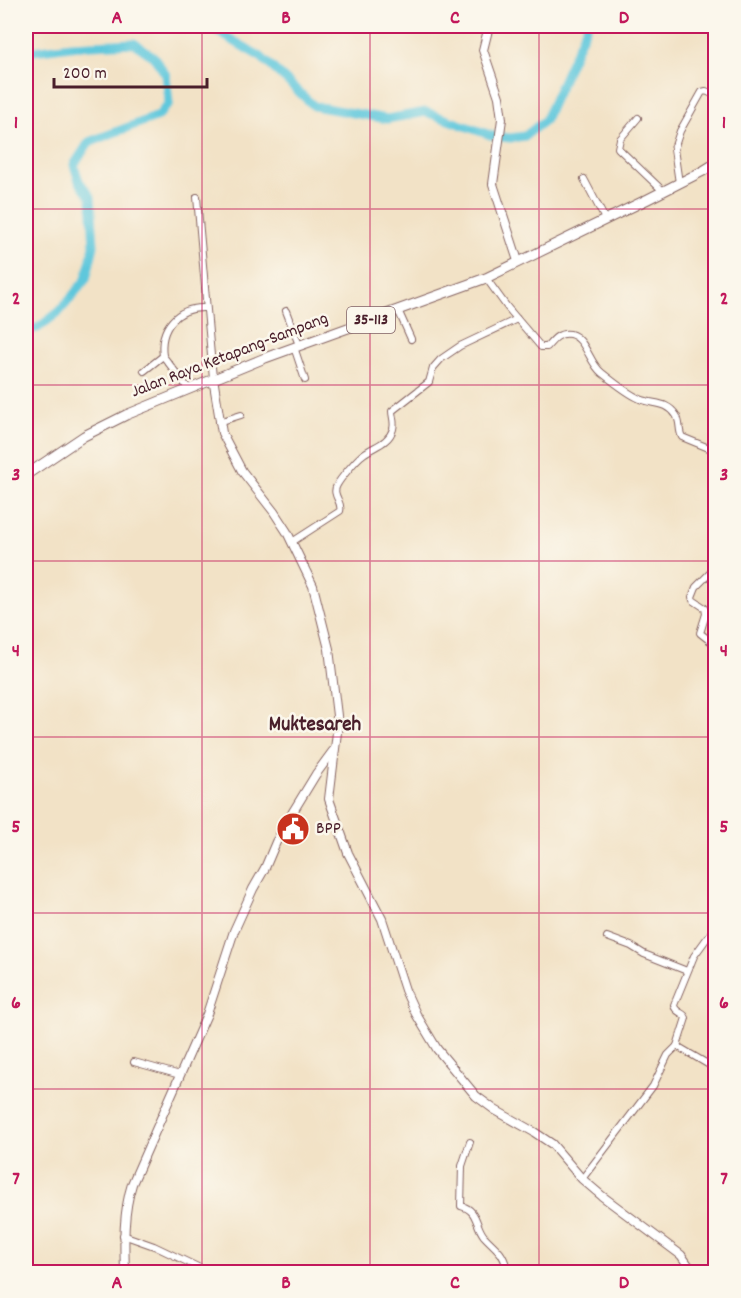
<svg xmlns="http://www.w3.org/2000/svg" width="741" height="1298" font-family="Dekko,sans-serif">
  <style>
    .lines { fill: none; stroke-linecap: round; stroke-linejoin: round }
    .river { stroke: #5fc7dc; stroke-width: 9 }
    .street-casing { stroke: #856361; stroke-width: 8 }
    .secondary-casing { stroke: #856361; stroke-width: 10 }
    .primary-casing { stroke: #856361; stroke-width: 11 }
    .street { stroke: #fff; stroke-width: 6 }
    .secondary { stroke: #fff; stroke-width: 8 }
    .primary { stroke: #fff; stroke-width: 9 }
    .grid { fill: none; stroke: #c2185b; stroke-width: 1.5; stroke-opacity: 0.55 }
    .labels { text-anchor: middle; dominant-baseline: central; stroke-width: 5; stroke-linejoin: round; paint-order: stroke }
    .shield { fill: #fbf7ec; stroke: #7f6065; stroke-width: 1.5 }
    .shield-label { font-size: 16px; font-weight: bold; fill: #4a1f2b }
    .street-label { font-size: 18px; fill: #4a1f2b; stroke: #fbf7ec }
    .poi-label { font-size: 18px; fill: #4a1f2b; stroke: #fbf7ec; text-anchor: start }
    .quarter-label { font-size: 21px; font-weight: bold; fill: #4a1f2b; stroke: #fbf7ec }
    .neatline { fill: none; stroke: #c2185b; stroke-width: 2 }
    .grid-label { font-size: 20px; text-anchor: middle; font-weight: bold; fill: #c2185b }
  </style>
  <rect width="100%" height="100%" fill="#fbf7ec"/>
  <filter id="ink" filterUnits="userSpaceOnUse"><feTurbulence type="fractalNoise" baseFrequency=".0167" numOctaves="2"/><feDisplacementMap in="SourceGraphic" scale="12" xChannelSelector="R" yChannelSelector="G"/><feConvolveMatrix kernelMatrix="1 2 1 2 8 2 1 2 1" color-interpolation-filters="sRGB"/></filter>
  <filter id="wash" filterUnits="userSpaceOnUse"><feTurbulence type="fractalNoise" baseFrequency=".008" numOctaves="4" result="noise"/><feDisplacementMap in="SourceGraphic" scale="24" xChannelSelector="R" yChannelSelector="G"/><feGaussianBlur stdDeviation="1.35" result="paint"/><feColorMatrix in="noise" values="0 0 0 0 0 0 0 0 0 0 0 0 0 0 0 0 0 1.4 0 .05"/><feComposite in="paint" operator="in"/></filter>
  <g filter="url(#wash)">
    <rect width="100%" height="100%" fill="#f2e2c6"/>
    <g class="lines">
      <g class="river">
        <polyline points="208,26 261,57 314,106 387,119 426,112 493,136 510,138 525,136 545,120 587,26"/>
        <polyline points="26,44 33,51 71,46 134,43 154,57 166,75 169,103 158,116 89,142 74,165 79,181 91,197 94,246 86,279 60,311 38,328 26,330"/>
      </g>
    </g>
  </g>
  <g filter="url(#ink)">
    <g class="lines">
      <defs>
        <g id="street">
          <polyline points="638,118 620,139 618,148 663,191"/>
          <polyline points="584,179 605,219"/>
          <polyline points="679,183 674,149 680,131 702,92 706,91 716,96"/>
          <polyline points="197,197 213,378"/>
          <path d="M486,278L507,307L541,347H547C553,340 559,332 570,334C586,338 589,363 602,373C612,381 628,394 640,399C654,405 667,401 676,415C681,422 678,430 682,437L716,451"/>
          <polyline points="398,310 411,339"/>
          <polyline points="286,311 299,345"/>
          <polyline points="294,347 305,380"/>
          <polyline points="144,371 163,356"/>
          <path d="M188,388L163,356C159,328 177,307 205,308"/>
          <polyline points="219,422 241,415"/>
          <path d="M292,542L340,511C343,502 331,495 337,485C340,479 356,460 361,456C372,446 388,445 393,429C395,422 392,417 392,411L429,382L433,368L441,359L460,346L517,319"/>
          <polyline points="716,567 696,587 692,597 693,600 705,608 706,614 700,633 714,644 716,652"/>
          <path d="M716,921L713,930L694,956L674,1005C675,1013 684,1012 686,1018L677,1046L716,1069"/>
          <polyline points="607,937 631,946 644,954 687,971"/>
          <polyline points="134,1062 180,1075"/>
          <path d="M470,1142L462,1166L461,1206C478,1210 475,1225 484,1236C498,1251 503,1251 508,1272"/>
          <polyline points="582,1179 653,1086 668,1055 677,1046"/>
          <polyline points="123,1235 154,1246 200,1268"/>
          <polyline points="681,1272 687,1263"/>
        </g>
        <g id="secondary">
          <polyline points="489,26 483,50 499,97 502,119 493,184 518,261"/>
          <polyline points="213,378 222,433 242,471 274,512 287,532 313,586 329,649 338,724 329,799 348,853 382,919 405,990 416,1014 437,1049 476,1096 495,1110 534,1132 552,1144 582,1179 602,1196 681,1255 693,1272"/>
          <path d="M125,1272C124,1242 123,1213 132,1184L207,1014L234,931L253,889L265,868L276,842L294,810L316,774L333,751"/>
        </g>
        <polyline id="primary" points="26,475 84,436 126,415 265,358 486,278 648,199 703,171 716,163"/>
      </defs>
      <use href="#street" class="street-casing"/>
      <use href="#secondary" class="secondary-casing"/>
      <use href="#primary" class="primary-casing"/>
      <use href="#street" class="street"/>
      <use href="#secondary" class="secondary"/>
      <use href="#primary" class="primary"/>
    </g>
  </g>
  <path class="grid" d="M202,26V1272M370,26V1272M539,26V1272M26,209H716M26,385H716M26,561H716M26,737H716M26,913H716M26,1089H716"/>
  <defs>
    <symbol id="civic-disc" viewBox="-11 -11 22 22"><circle r="9.5" fill="#c8321e" stroke="#fbf7ec"/><path d="M-.6-6.5H3V-4.5H.6V-3L4-1V1h2V6H-6V1h2V-1L-.6-3ZM-1.2 2.5V6h2.4V2.5Z" fill="#fff"/></symbol>
  </defs>
  <g fill-rule="evenodd">
    <use href="#civic-disc" x="274" y="810" width="38" height="38"/>
  </g>
  <g class="labels">
    <rect class="shield" x="347" y="307" width="48" height="26" rx="4.5"/>
    <g class="shield-label">
      <text x="371" y="320">35-113</text>
    </g>
    <g class="street-label">
      <text transform="translate(230 356) rotate(-21)">Jalan Raya Ketapang-Sampang</text>
    </g>
    <g class="poi-label">
      <text x="316" y="829">BPP</text>
    </g>
    <g class="quarter-label">
      <text x="315" y="726">Muktesareh</text>
    </g>
  </g>
  <rect width="741" height="1298" fill="none" stroke="#fbf7ec" stroke-width="66"/>
  <path d="M54 78v9h153v-9" fill="none" stroke="#4a1f2b" stroke-width="3"/>
  <text x="63" y="78" font-size="18" fill="#4a1f2b" stroke="#fbf7ec" stroke-width="4.5" paint-order="stroke">200 m</text>
  <rect x="33" y="33" width="675" height="1232" class="neatline"/>
  <g class="grid-label">
    <text x="117" y="23">A</text>
    <text x="286" y="23">B</text>
    <text x="455" y="23">C</text>
    <text x="624" y="23">D</text>
    <text x="16" y="128">1</text>
    <text x="724" y="128">1</text>
    <text x="16" y="304">2</text>
    <text x="724" y="304">2</text>
    <text x="16" y="480">3</text>
    <text x="724" y="480">3</text>
    <text x="16" y="656">4</text>
    <text x="724" y="656">4</text>
    <text x="16" y="832">5</text>
    <text x="724" y="832">5</text>
    <text x="16" y="1008">6</text>
    <text x="724" y="1008">6</text>
    <text x="16" y="1184">7</text>
    <text x="724" y="1184">7</text>
    <text x="117" y="1288">A</text>
    <text x="286" y="1288">B</text>
    <text x="455" y="1288">C</text>
    <text x="624" y="1288">D</text>
  </g>
</svg>
